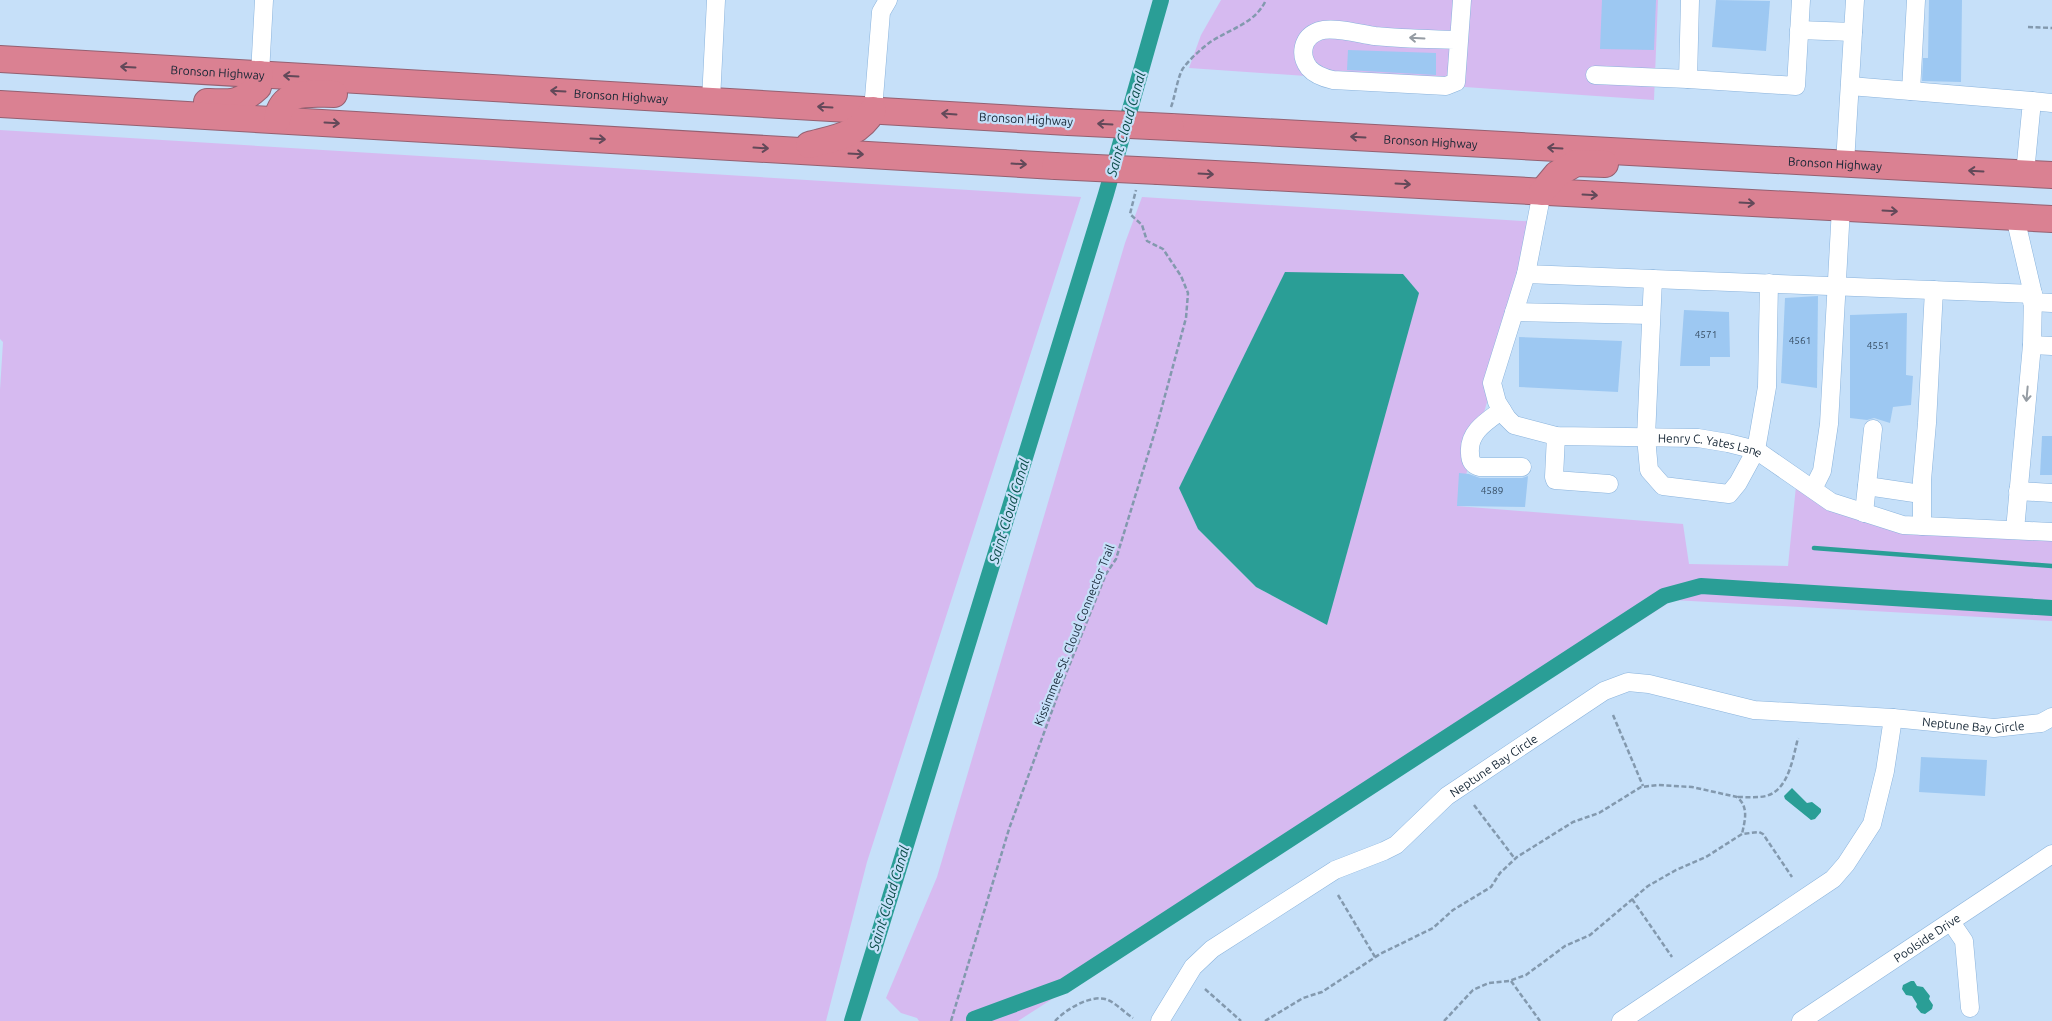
<svg xmlns="http://www.w3.org/2000/svg" width="2052" height="1021" font-family="Ubuntu,sans-serif">
  <style>
    .green { fill: #d6baf0; fill-rule: evenodd }
    .water { fill: #2a9e96 }
    .lines { fill: none; stroke-linecap: round; stroke-linejoin: round }
    .stream { stroke: #2a9e96; stroke-width: 4.5 }
    .canal { stroke: #2a9e96; stroke-width: 16 }
    .building { fill: #9dc8f2 }
    .minor-casing { stroke: #8ab3dc; stroke-width: 19 }
    .highway-casing { stroke: #946071; stroke-width: 28 }
    .path { stroke: #8399ae; stroke-width: 2.5; stroke-dasharray: 5 2.5; stroke-linecap: butt }
    .minor { stroke: #fff; stroke-width: 18 }
    .highway { stroke: #da8192; stroke-width: 26 }
    .highway-bridge-casing { stroke: #946071; stroke-width: 28; stroke-linecap: butt }
    .highway-bridge { stroke: #da8192; stroke-width: 26 }
    .oneway { stroke: #959ca3 }
    .oneway2 { stroke: #634959 }
    .labels { text-anchor: middle; dominant-baseline: central; stroke-width: 4.5; stroke-linejoin: round; paint-order: stroke }
    .number-label { font-size: 10px; fill: #364d63 }
    .street-label { font-size: 12px; fill: #132433; stroke: #c6e0f9 }
    .water-label { font-size: 14px; font-style: italic; fill: #0c4d49; stroke: #c6e0f9 }
  </style>
  <rect width="100%" height="100%" fill="#c6e0f9"/>
  <g class="green">
    <polygon points="1221,0 1658,0 1654,100 1189,68 1201,35"/>
    <polygon points="0,130 1081,197 867,862 826,1021 0,1021 0,390 3,342 0,339"/>
    <path d="M1142,197L1539,222L1457,506L1683,524L1689,564L1788,566L1797,476L1866,520L2052,529V621L1673,600L1018,1021H919L917,1018L901,1013L886,998L937,877L1125,243ZM1198,529L1327,625L1256,587Z"/>
  </g>
  <g class="water">
    <polygon points="1285,272 1403,274 1419,293 1327,625 1256,587 1198,529 1179,488"/>
    <polygon points="1792,788 1807,803 1812,802 1821,809 1821,812 1815,819 1811,820 1785,799 1784,796"/>
    <polygon points="1911,981 1914,981 1917,986 1923,987 1930,996 1929,999 1933,1005 1932,1009 1925,1014 1921,1013 1916,1007 1917,1004 1912,996 1906,995 1902,989 1903,985"/>
  </g>
  <g class="lines">
    <polyline class="stream" points="1814,548 2052,566"/>
    <g class="canal">
      <polyline points="974,1019 1064,986 1664,596 1701,586 2052,608"/>
      <polyline points="852,1021 1106,194 1161,0"/>
    </g>
  </g>
  <g class="building">
    <polygon points="1602,0 1656,0 1654,50 1600,49"/>
    <polygon points="1716,0 1770,1 1766,51 1712,47"/>
    <polygon points="1929,0 1962,0 1961,82 1922,81 1923,58 1928,58"/>
    <polygon points="1348,50 1436,53 1436,75 1347,70"/>
    <polygon points="1818,296 1817,388 1781,383 1785,298"/>
    <polygon points="1684,310 1729,312 1730,357 1710,357 1710,366 1680,366"/>
    <polygon points="1907,313 1906,375 1913,376 1911,405 1893,407 1890,423 1874,418 1867,420 1850,418 1850,315"/>
    <polygon points="1519,337 1622,341 1618,392 1519,387"/>
    <polygon points="2042,436 2052,436 2052,475 2040,475"/>
    <polygon points="1459,473 1469,474 1480,478 1522,478 1528,476 1525,507 1457,506"/>
    <polygon points="1921,757 1987,760 1985,796 1919,792"/>
  </g>
  <g class="lines">
    <defs>
      <g id="minor">
        <polyline points="1690,0 1688,79 1796,86 1801,0"/>
        <polyline points="1799,30 1853,32"/>
        <path d="M1459,40C1431,39 1403,39 1375,36C1360,34 1333,26 1319,31C1302,37 1299,55 1309,68C1315,75 1324,78 1333,80L1446,86L1456,82L1462,0"/>
        <polyline points="260,74 264,0"/>
        <polyline points="1595,75 1688,79"/>
        <polyline points="1850,86 2032,101 2025,173"/>
        <polyline points="1911,91 1916,0"/>
        <polyline points="711,100 716,0"/>
        <polyline points="2032,101 2052,103"/>
        <polyline points="873,110 881,12 888,0"/>
        <polyline points="1845,163 1855,0"/>
        <polyline points="1542,192 1526,274 2033,294 2032,345 2052,346"/>
        <polyline points="2015,217 2033,294"/>
        <path id="s1" d="M1526,274L1492,383L1497,402L1507,418L1514,425L1556,436L1698,438L1728,443L1756,450L1831,502L1903,525L2052,532"/>
        <polyline points="1653,279 1646,437 1649,470 1663,486 1729,494 1738,483 1756,450 1767,387 1769,283"/>
        <polyline points="2032,302 2052,303"/>
        <polyline points="1514,312 1651,315"/>
        <path d="M1502,410C1487,421 1468,432 1470,453C1470,461 1472,465 1480,467H1522"/>
        <polyline points="1556,436 1554,477 1555,480 1609,484"/>
        <polyline points="1867,486 1921,494"/>
        <polyline points="1813,489 1822,471 1829,424 1841,208"/>
        <polyline points="2018,491 2052,493"/>
        <polyline points="1864,513 1873,429"/>
        <polyline points="1922,526 1922,480 1927,423 1934,290"/>
        <polyline points="2015,530 2032,345"/>
        <polyline points="1951,922 1964,941 1970,1008"/>
        <path id="s2" d="M1160,1021L1193,967L1212,949L1335,870L1384,851L1396,845L1447,796L1604,691L1628,682L1649,684L1754,710L1893,718L1994,728L2041,723L2052,717"/>
        <polyline points="1621,1021 1833,879 1846,864 1872,824 1885,771 1893,718"/>
        <path id="s3" d="M1801,1021L2052,854"/>
      </g>
      <g id="highway">
        <path id="s4" d="M0,59L1068,122"/>
        <path d="M207,102C231,103 240,104 258,87L260,74"/>
        <polyline points="0,104 1055,166"/>
        <path d="M277,120C282,89 308,94 334,94"/>
        <path id="s5" d="M1171,127L2052,175"/>
        <path d="M809,145C835,138 859,136 873,110"/>
        <polyline points="1158,171 2052,219"/>
        <polyline points="1542,192 1557,174 1576,163 1605,164"/>
      </g>
    </defs>
    <use href="#minor" class="minor-casing"/>
    <use href="#highway" class="highway-casing"/>
    <g class="path">
      <polyline points="2028,27 2052,28"/>
      <path d="M1171,107C1175,97 1178,74 1184,67C1190,59 1201,49 1209,43C1229,29 1255,24 1266,0"/>
      <polyline points="1613,715 1643,786"/>
      <path d="M1738,797C1747,797 1757,798 1766,796C1789,790 1793,757 1798,738"/>
      <polyline points="1474,805 1515,859"/>
      <polyline points="1338,895 1375,957"/>
      <polyline points="1632,899 1672,957"/>
      <polyline points="1511,981 1540,1021"/>
      <polyline points="1205,989 1241,1021"/>
      <polyline points="951,1021 1009,829 1061,686 1106,574 1116,559 1157,425 1186,318 1188,293 1181,276 1163,249 1147,241 1142,225 1130,214 1136,190"/>
      <path d="M1055,1021C1065,1010 1092,993 1108,1000C1117,1004 1125,1013 1133,1018"/>
      <path d="M1265,1021L1303,998L1322,992L1380,954L1433,928L1453,910L1491,887L1500,873L1517,857L1573,822L1599,813L1641,787L1658,785L1692,787L1737,797C1749,807 1745,820 1742,834"/>
      <polyline points="1444,1021 1473,990 1489,983 1509,981 1526,975 1565,946 1590,935 1648,886 1676,870 1706,857 1742,834 1759,832 1763,834 1792,877"/>
    </g>
    <use href="#minor" class="minor"/>
    <use href="#highway" class="highway"/>
    <defs>
      <g id="highway-bridge">
        <polyline points="1068,122 1171,127"/>
        <polyline points="1055,166 1158,171"/>
      </g>
    </defs>
    <use href="#highway-bridge" class="highway-bridge-casing"/>
    <use href="#highway-bridge" class="highway-bridge"/>
  </g>
  <defs><path id="oneway-shaft" d="M-6 0H5M1.5-3L5.5 0L1.5 3" fill="none" stroke-width="1.6" stroke-linecap="round" stroke-linejoin="round" transform="scale(1.25)"/></defs>
  <g class="oneway">
    <use href="#oneway-shaft" transform="translate(1417 38) rotate(-177)"/>
    <use href="#oneway-shaft" transform="translate(2027 394) rotate(95)"/>
  </g>
  <g class="oneway2">
    <use href="#oneway-shaft" transform="translate(128 67) rotate(-177)"/>
    <use href="#oneway-shaft" transform="translate(291 76) rotate(-177)"/>
    <use href="#oneway-shaft" transform="translate(558 91) rotate(-177)"/>
    <use href="#oneway-shaft" transform="translate(825 107) rotate(-177)"/>
    <use href="#oneway-shaft" transform="translate(949 114) rotate(-176)"/>
    <use href="#oneway-shaft" transform="translate(332 123) rotate(3)"/>
    <use href="#oneway-shaft" transform="translate(1105 124) rotate(-177)"/>
    <use href="#oneway-shaft" transform="translate(1358 137) rotate(-177)"/>
    <use href="#oneway-shaft" transform="translate(598 139) rotate(3)"/>
    <use href="#oneway-shaft" transform="translate(761 148) rotate(3)"/>
    <use href="#oneway-shaft" transform="translate(1555 148) rotate(-177)"/>
    <use href="#oneway-shaft" transform="translate(856 154) rotate(3)"/>
    <use href="#oneway-shaft" transform="translate(1019 164) rotate(3)"/>
    <use href="#oneway-shaft" transform="translate(1976 171) rotate(-177)"/>
    <use href="#oneway-shaft" transform="translate(1206 174) rotate(3)"/>
    <use href="#oneway-shaft" transform="translate(1403 184) rotate(3)"/>
    <use href="#oneway-shaft" transform="translate(1590 195) rotate(3)"/>
    <use href="#oneway-shaft" transform="translate(1747 203) rotate(3)"/>
    <use href="#oneway-shaft" transform="translate(1890 211) rotate(3)"/>
  </g>
  <g class="labels">
    <g class="number-label">
      <text x="1706" y="334">4571</text>
      <text x="1800" y="340">4561</text>
      <text x="1878" y="345">4551</text>
      <text x="1492" y="490">4589</text>
    </g>
    <g class="street-label">
      <text stroke="none"><textPath href="#s4" startOffset="218">Bronson Highway</textPath></text>
      <text stroke="none"><textPath href="#s4" startOffset="622">Bronson Highway</textPath></text>
      <text transform="translate(1026 119) rotate(3)">Bronson Highway</text>
      <text stroke="none"><textPath href="#s5" startOffset="260">Bronson Highway</textPath></text>
      <text stroke="none"><textPath href="#s5" startOffset="665">Bronson Highway</textPath></text>
      <text stroke="none"><textPath href="#s1" startOffset="361">Henry C. Yates Lane</textPath></text>
      <text transform="translate(1074 635) rotate(-68)">Kissimmee-St. Cloud Connector Trail</text>
      <text stroke="none"><textPath href="#s2" startOffset="936">Neptune Bay Circle</textPath></text>
      <text stroke="none"><textPath href="#s2" startOffset="428">Neptune Bay Circle</textPath></text>
      <text stroke="none"><textPath href="#s3" startOffset="151">Poolside Drive</textPath></text>
    </g>
    <g class="water-label">
      <text transform="translate(1126 124) rotate(-74)">Saint Cloud Canal</text>
      <text transform="translate(1009 511) rotate(-73)">Saint Cloud Canal</text>
      <text transform="translate(889 898) rotate(-73)">Saint Cloud Canal</text>
    </g>
  </g>
</svg>
